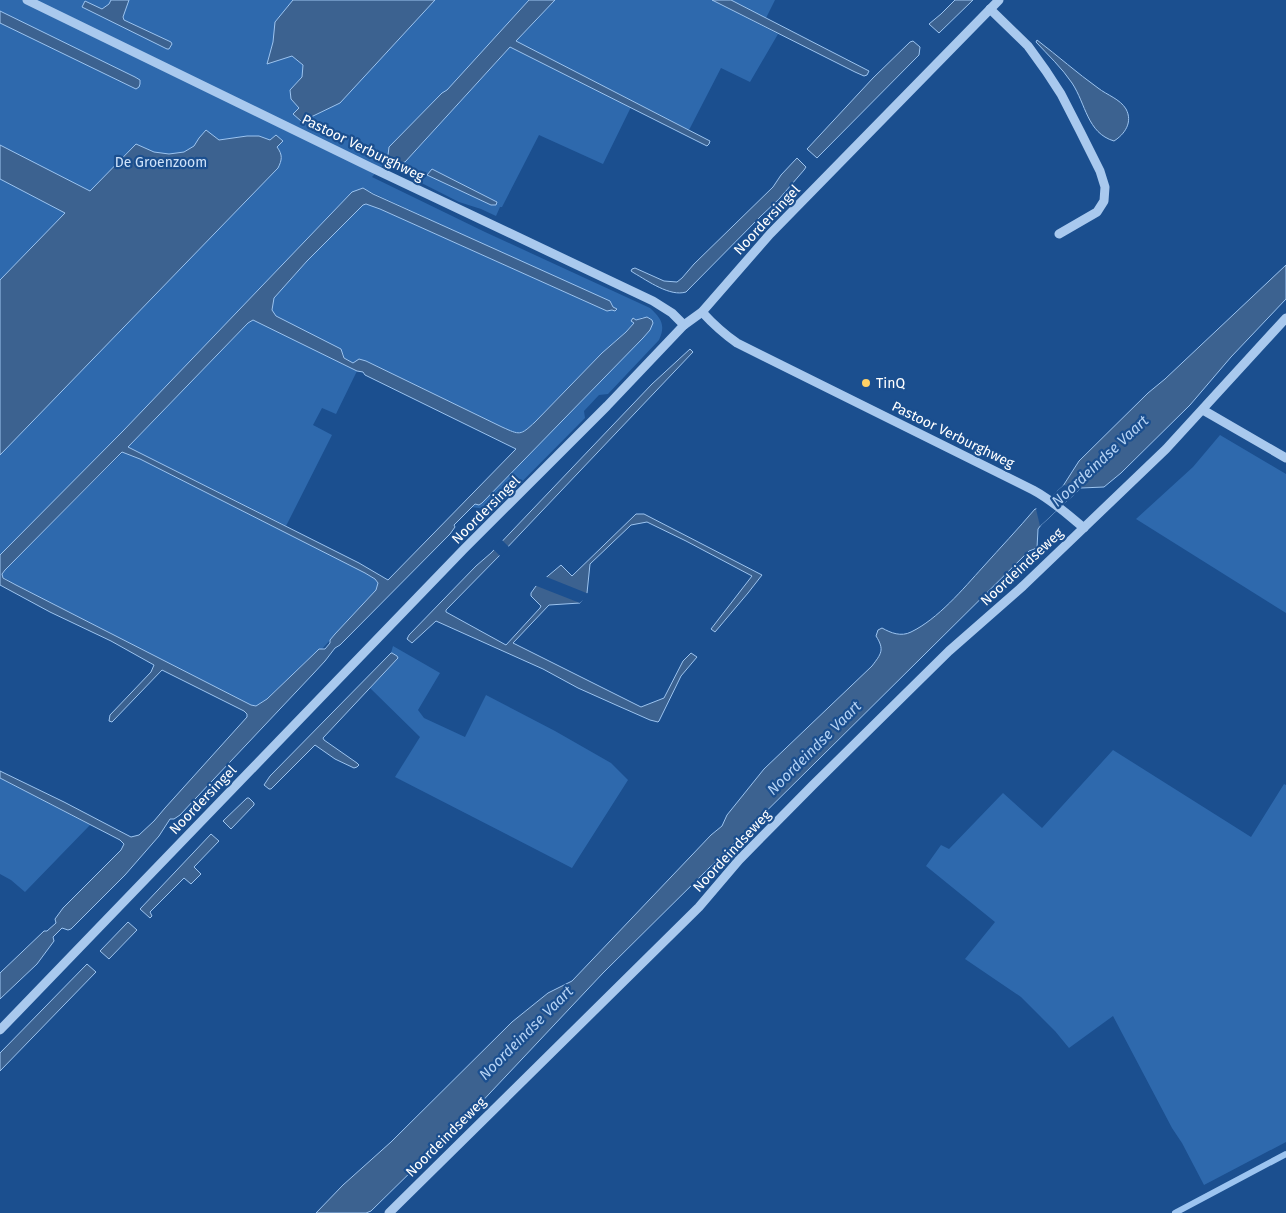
<svg xmlns="http://www.w3.org/2000/svg" width="1286" height="1213" font-family="'Fira Sans',sans-serif">
  <style>
    .green { fill: #2e69ad; fill-rule: evenodd }
    .water { fill: #3c6290; stroke: #9cc4f0; fill-rule: evenodd }
    .pier { fill: #1b4f8f }
    .lines { fill: none; stroke-linecap: round; stroke-linejoin: round }
    .stream { stroke: #9cc4f0; stroke-width: 6 }
    .minor { stroke: #a9c9ee; stroke-width: 9 }
    .poi-dot { fill: #ffd166; stroke: #1b4f8f; stroke-width: 2 }
    .labels { text-anchor: middle; dominant-baseline: central; stroke-width: 4.5; stroke-linejoin: round; paint-order: stroke }
    .street-label { font-size: 14px; fill: #fff; stroke: #1b4f8f }
    .park-label { font-size: 14px; fill: #cfe3fa; stroke: #1b4f8f }
    .poi-label { font-size: 14px; fill: #fff; stroke: #1b4f8f; text-anchor: start }
    .water-label { font-size: 15px; font-style: italic; fill: #b5d3f5; stroke: #1b4f8f }
  </style>
  <rect width="100%" height="100%" fill="#1b4f8f"/>
  <g class="green">
    <path d="M0,0H540L405,162L510,47L631,107L603,164L539,135L502,207H500L496,216L481,209L459,202L384,164L372,177L485,232L650,308C661,318 666,325 659,340L608,394L599,395L584,411L585,418L495,509H486L471,507L475,504L479,505L482,503L650,330L643,317L636,320L626,332L602,353L535,422C520,436 520,435 502,427L366,361L353,363L344,358L343,353L276,316L272,311L273,298L307,261L363,205L368,204L380,209L607,311L612,310L613,307L612,304L362,188L360,189L0,567ZM432,169L497,202L491,205L428,175Z"/>
    <polygon points="555,0 712,0 778,34 750,82 721,68 689,130 515,41"/>
    <polygon points="731,0 775,0 766,18"/>
    <polygon points="253,319 357,371 336,414 322,408 313,425 332,435 286,526 128,447 248,323"/>
    <polygon points="1220,435 1286,474 1286,613 1136,519 1193,467"/>
    <polygon points="123,452 140,459 365,573 375,579 378,583 376,590 322,649 319,649 317,651 267,699 256,706 251,705 16,585 3,577 2,574 5,570"/>
    <polygon points="393,646 440,673 418,710 424,718 465,737 486,695 555,731 611,763 628,780 572,868 395,777 420,737 370,688 397,658 397,656 393,653 391,653"/>
    <polygon points="1113,750 1251,837 1284,784 1286,785 1286,1142 1204,1185 1182,1143 1172,1128 1113,1016 1069,1048 1055,1031 1021,997 965,959 995,922 926,866 941,845 949,849 1003,793 1042,828"/>
    <polygon points="0,778 90,825 25,892 11,880 0,874"/>
  </g>
  <g class="water">
    <polygon points="111,0 129,0 123,17 124,20 171,42 172,44 169,49 167,49 82,7 85,1 102,9 109,4"/>
    <polygon points="293,0 435,0 340,103 311,117 307,115 301,121 293,114 299,108 291,99 290,90 302,77 303,65 292,56 267,64 273,42 275,22"/>
    <polygon points="529,0 555,0 516,41 710,141 709,144 707,146 695,140 510,47 405,162 401,163 390,158 388,155 389,147 442,93 447,90"/>
    <polygon points="712,0 731,0 869,71 867,75 864,76 855,72"/>
    <polygon points="955,0 973,0 939,33 929,24 941,14"/>
    <polygon points="0,11 135,77 140,80 140,84 139,87 136,89 0,23"/>
    <path d="M1037,40C1058,56 1077,73 1098,88C1107,95 1120,99 1126,109C1133,122 1125,134 1114,141C1087,133 1086,104 1072,83C1062,68 1048,55 1036,42Z"/>
    <polygon points="913,41 920,47 919,55 817,158 807,149 873,78 910,42"/>
    <path d="M206,130L219,140L247,136H259L270,140L276,135L283,141L277,147C283,155 282,160 278,168L0,455V280L65,213L0,179V145L90,191L136,144L154,152L169,154L184,152L194,146L199,138Z"/>
    <path d="M797,158L806,167L804,170L779,199L761,216L686,292C670,297 648,281 634,273L631,271L632,269L635,268L664,281L677,282L682,278L694,264L773,187L781,175Z"/>
    <polygon points="432,169 497,202 496,205 491,205 427,175"/>
    <path d="M363,188L373,194L610,301L613,307L617,309L615,311L612,310L607,311L380,209L366,204L363,205L307,261L274,298L272,310L276,316L341,349L344,358L353,363L359,359L366,361L502,427C520,435 520,436 535,422L602,353L626,332L634,323L631,321L633,318L636,320L647,317L652,320L653,323L650,330L643,338L482,503L479,505L475,504L454,525L455,527L450,534L340,645L335,648L325,661L313,674L180,815L174,819H170L159,836L125,875L71,929L68,930L62,928L53,937L54,941L37,964L0,999V973L44,931H47L56,923L55,919L63,908L121,850L124,844L120,840L0,778V771L64,802L131,837L139,835L154,821L165,808L247,717V714L244,711L162,670L112,722L109,721L110,715L151,672L154,665L111,641L50,612L0,585V555L123,431L352,192ZM253,320L357,371L363,372L365,375L516,449L388,580L359,563L128,447L248,323ZM122,452L140,459L365,573L375,579L378,583L376,590L335,634L330,640V643L325,649H319L317,651L267,699L256,706L251,705L16,585L3,578L2,574L5,570Z"/>
    <path d="M1286,265V299L1231,357L1190,405L1121,473L1104,487L1081,488L1041,525L1038,529L1037,548L1029,551L603,973L474,1110L371,1211L366,1213H316L343,1185L391,1142L512,1022L548,993L572,981L711,835L722,826L727,815L764,769L872,666C881,654 885,650 876,636L878,630L882,628C891,633 901,637 911,632C938,619 963,589 983,567C1000,548 1018,529 1035,509H1038L1063,486L1079,461L1148,393L1165,379Z"/>
    <polygon points="690,349 693,352 502,553 446,610 446,612 506,645 540,608 541,606 531,596 531,593 536,586 561,565 572,576 636,514 644,514 762,575 748,593 715,632 711,629 752,576 686,541 647,522 631,525 590,564 587,593 580,603 549,605 513,643 641,707 664,698 683,661 691,653 697,657 681,676 659,721 658,722 650,720 616,705 578,688 543,669 436,621 412,643 407,639 409,635 476,566 491,553 652,384"/>
    <polygon points="391,653 392,653 397,656 398,658 323,738 324,740 357,763 359,765 357,767 354,768 335,759 315,745 271,789 269,789 264,785 270,776"/>
    <polygon points="247,798 249,798 254,803 254,805 231,829 223,821"/>
    <polygon points="211,834 219,841 194,867 201,874 191,884 184,878 150,912 152,916 150,918 140,909"/>
    <polygon points="128,922 137,930 109,959 100,951"/>
    <polygon points="87,964 96,972 0,1071 0,1053"/>
  </g>
  <g class="pier">
    <polygon points="1064,485 1079,490 1040,526 1036,509"/>
    <polygon points="501,539 510,548 501,557 492,548"/>
    <polygon points="544,576 589,594 580,603 534,585"/>
  </g>
  <g class="lines">
    <polyline class="stream" points="1175,1213 1286,1154"/>
    <g class="minor">
      <polyline points="27,0 370,167 653,301 672,313 684,325"/>
      <polyline points="990,9 1028,46 1046,71 1061,94 1080,131 1100,171 1105,187 1104,201 1097,212 1059,234"/>
      <path d="M702,312C713,324 724,334 737,343L1033,490C1052,500 1067,514 1084,528"/>
      <polyline points="1203,410 1286,458"/>
      <polyline points="0,1030 464,549 607,406 684,325 702,312 770,234 999,0"/>
      <polyline points="389,1213 699,907 739,860 813,785 949,651 1023,586 1166,449 1286,318"/>
    </g>
  </g>
  <circle class="poi-dot" cx="866" cy="383" r="5"/>
  <g class="labels">
    <g class="street-label">
      <text transform="translate(363 148) rotate(26)">Pastoor Verburghweg</text>
      <text transform="translate(767 220) rotate(-47)">Noordersingel</text>
      <text transform="translate(953 435) rotate(26)">Pastoor Verburghweg</text>
      <text transform="translate(486 510) rotate(-45)">Noordersingel</text>
      <text transform="translate(1022 567) rotate(-43)">Noordeindseweg</text>
      <text transform="translate(203 800) rotate(-46)">Noordersingel</text>
      <text transform="translate(732 851) rotate(-47)">Noordeindseweg</text>
      <text transform="translate(446 1137) rotate(-45)">Noordeindseweg</text>
    </g>
    <g class="park-label">
      <text x="161" y="162">De Groenzoom</text>
    </g>
    <g class="poi-label">
      <text x="876" y="383">TinQ</text>
    </g>
    <g class="water-label">
      <text transform="translate(1100 461) rotate(-43)">Noordeindse Vaart</text>
      <text transform="translate(814 748) rotate(-45)">Noordeindse Vaart</text>
      <text transform="translate(526 1033) rotate(-45)">Noordeindse Vaart</text>
    </g>
  </g>
</svg>
